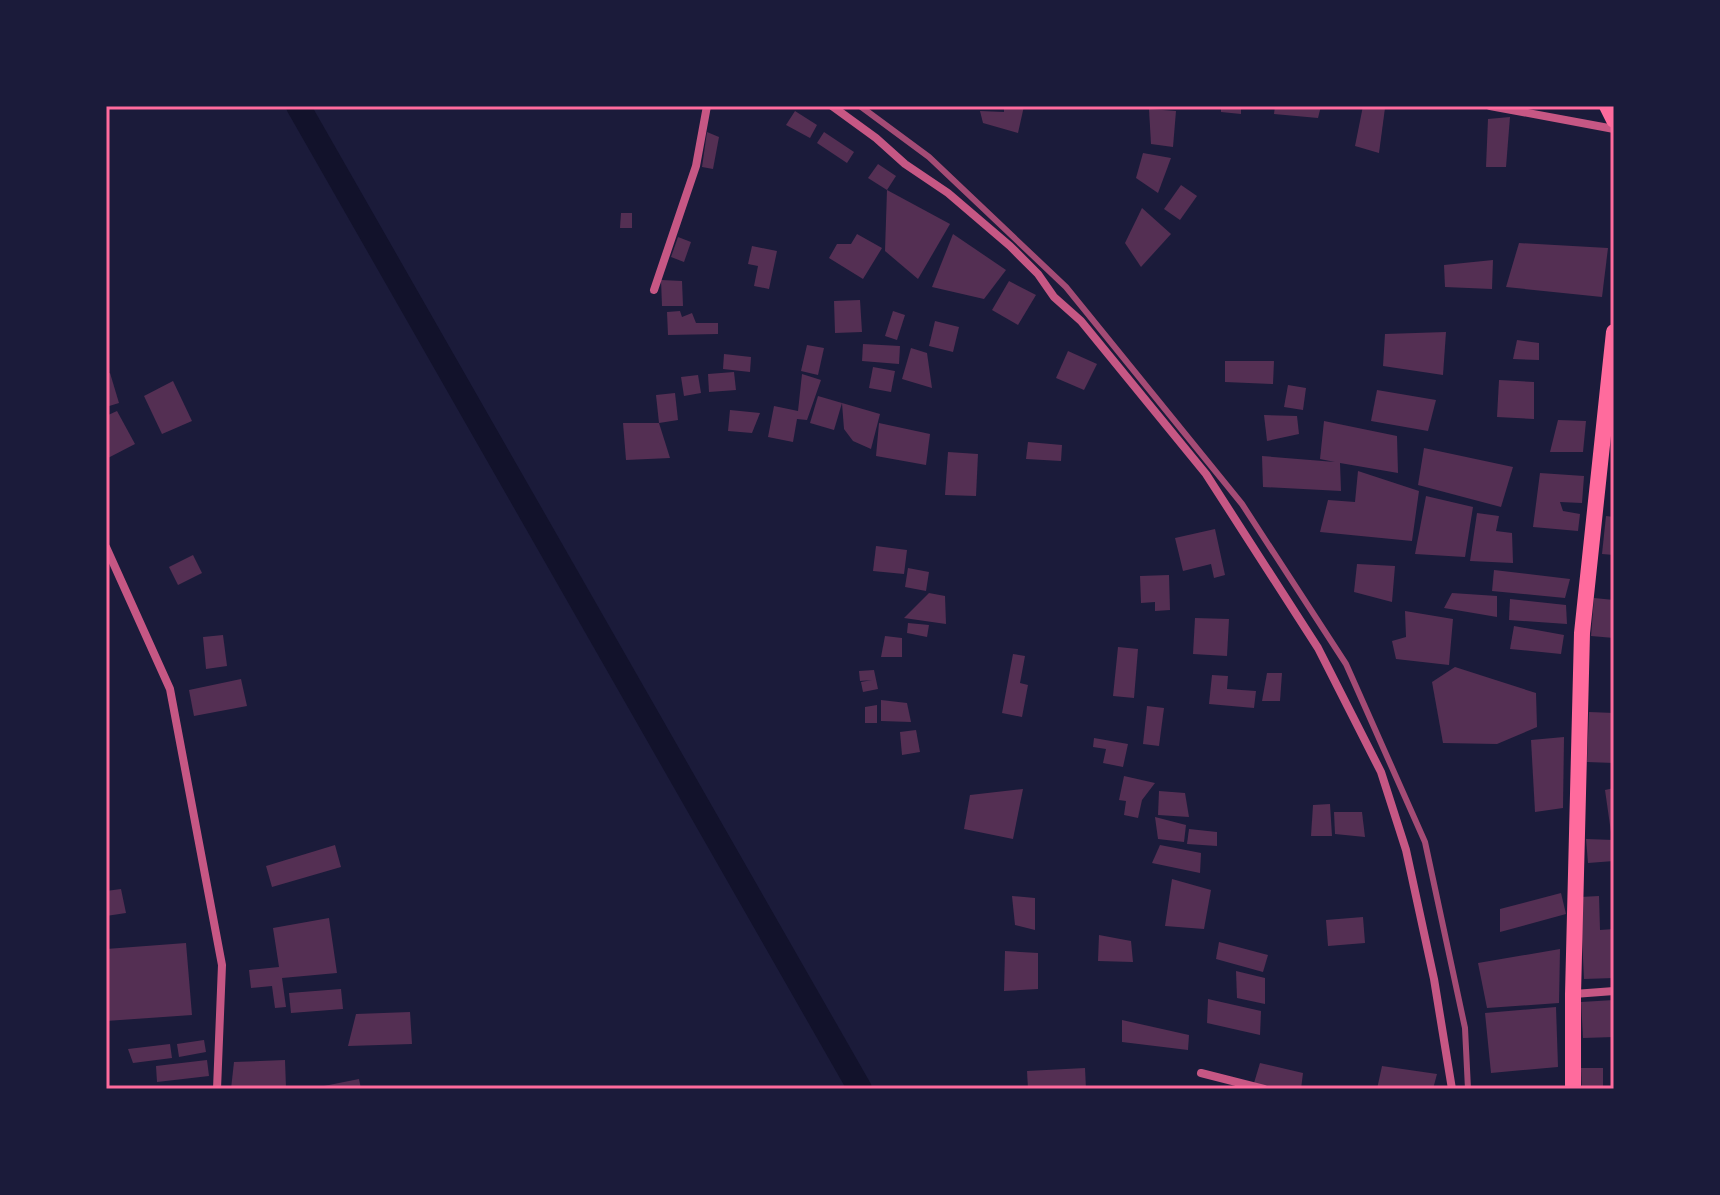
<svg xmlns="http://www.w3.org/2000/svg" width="1720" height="1195" font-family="Inter,sans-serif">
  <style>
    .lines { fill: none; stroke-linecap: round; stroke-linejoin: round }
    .canal { stroke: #12122b; stroke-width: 24 }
    .building { fill: #542f53 }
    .minor { stroke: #c65784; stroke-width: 8 }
    .secondary { stroke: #ff6b9d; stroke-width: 16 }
    .rail { stroke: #a44b75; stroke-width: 6 }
    .neatline { fill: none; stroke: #ff6b9d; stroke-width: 3 }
  </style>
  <rect width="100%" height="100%" fill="#1b1b3a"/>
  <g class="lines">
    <polyline class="canal" points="298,106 860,1089"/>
  </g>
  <g class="building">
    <polygon points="1004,106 1024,106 1018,133 983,123 980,111 1004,112"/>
    <polygon points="1221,106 1241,106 1241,114 1221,112"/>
    <polygon points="1275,106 1321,106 1318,118 1274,114"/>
    <polygon points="1363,106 1385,108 1379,153 1355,146"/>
    <polygon points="1149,109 1176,111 1173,147 1151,144"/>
    <polygon points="795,111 817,125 810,138 786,125"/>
    <polygon points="1510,117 1506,167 1486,167 1488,119"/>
    <polygon points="707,132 719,137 713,169 702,167"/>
    <polygon points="824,132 854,152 847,163 817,143"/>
    <polygon points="1143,153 1171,158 1158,193 1136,178"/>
    <polygon points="878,164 896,176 887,190 868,178"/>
    <polygon points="1181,185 1197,196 1180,220 1164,209"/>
    <polygon points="887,190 950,224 918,279 885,251"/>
    <polygon points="1142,208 1171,234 1141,267 1125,243"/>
    <polygon points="621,213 632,213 632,228 620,228"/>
    <polygon points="857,234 882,248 863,279 829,258 837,244 851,244"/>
    <polygon points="953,234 1006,270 984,299 932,287"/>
    <polygon points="678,237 691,242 684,262 671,257"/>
    <polygon points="1519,243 1608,248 1602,297 1506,287"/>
    <polygon points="752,246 777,251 769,289 754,286 758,266 748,264"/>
    <polygon points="1493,260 1492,289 1445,287 1444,265"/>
    <polygon points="661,280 682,281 683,306 662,306"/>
    <polygon points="1009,281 1036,295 1018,325 992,310"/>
    <polygon points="860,300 862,332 835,333 834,301"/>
    <polygon points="680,311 682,317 692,313 696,323 718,323 718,334 668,335 667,312"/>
    <polygon points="893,311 905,315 897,340 885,336"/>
    <polygon points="935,321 959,327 953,352 929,346"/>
    <polygon points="1446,332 1443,375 1383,366 1385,334"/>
    <polygon points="1517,340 1539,343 1539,360 1513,359"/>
    <polygon points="863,344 900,346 899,364 862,361"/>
    <polygon points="807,345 824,348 818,375 801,371"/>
    <polygon points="911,348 927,353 932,388 902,379"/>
    <polygon points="1068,351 1097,364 1084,390 1056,378"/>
    <polygon points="724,354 751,357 750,372 723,369"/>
    <polygon points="1225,361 1274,361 1273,384 1225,382"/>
    <polygon points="873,367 895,371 891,392 869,388"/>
    <polygon points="734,372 736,390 709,392 708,374"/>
    <polygon points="110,373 119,403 106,407 106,374"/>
    <polygon points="802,374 821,380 807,420 797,419 793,442 768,437 774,406 798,411"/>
    <polygon points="698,375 701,393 684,396 681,377"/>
    <polygon points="1499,380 1534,382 1534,419 1497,417"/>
    <polygon points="173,381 192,421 162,434 144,396"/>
    <polygon points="1288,385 1306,388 1303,410 1284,407"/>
    <polygon points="1377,390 1436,400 1428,431 1371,421"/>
    <polygon points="675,393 678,420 659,423 656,395"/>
    <polygon points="818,396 842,403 834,430 810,423"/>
    <polygon points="842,403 880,414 871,449 853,441 844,429"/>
    <polygon points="730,410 760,413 752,433 728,431"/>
    <polygon points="117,411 135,444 106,459 106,416"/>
    <polygon points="1264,415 1297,416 1299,434 1267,441"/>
    <polygon points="1558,420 1586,421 1583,452 1550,452"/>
    <polygon points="1324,421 1397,436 1398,473 1340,463 1341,491 1263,487 1262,456 1335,462 1320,459"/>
    <polygon points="623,423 659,423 670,458 626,460"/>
    <polygon points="879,423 930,434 926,465 876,456"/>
    <polygon points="1028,442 1062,445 1061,461 1026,459"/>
    <polygon points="1424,448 1513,467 1501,507 1418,485"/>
    <polygon points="948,452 978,454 976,496 945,495"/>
    <polygon points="1358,471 1419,491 1412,541 1320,532 1328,500 1355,502"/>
    <polygon points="1540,473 1584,476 1582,503 1560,502 1563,511 1580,514 1578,531 1533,527"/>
    <polygon points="1426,496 1473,507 1465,557 1415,554"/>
    <polygon points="1477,513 1499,516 1496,531 1512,533 1513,563 1470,561"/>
    <polygon points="1606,516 1614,517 1614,555 1602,554"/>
    <polygon points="1215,529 1225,575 1214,578 1211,564 1183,571 1175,538"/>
    <polygon points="876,546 907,550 904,574 873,571"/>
    <polygon points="193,555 202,573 178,585 169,567"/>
    <polygon points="1357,564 1395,566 1392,602 1354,592"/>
    <polygon points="908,568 929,572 926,591 905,587"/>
    <polygon points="1494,570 1570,579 1565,598 1492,591"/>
    <polygon points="1169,575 1170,610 1155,611 1155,602 1141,603 1140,576"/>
    <polygon points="929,593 945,596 946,624 904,618"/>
    <polygon points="1452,593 1497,596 1497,617 1444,608"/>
    <polygon points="1594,598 1614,600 1614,638 1591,636"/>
    <polygon points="1510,599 1566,605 1567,624 1509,620"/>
    <polygon points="1405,611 1453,619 1449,665 1396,659 1392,641 1406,637"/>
    <polygon points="1195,618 1229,619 1227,656 1193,654"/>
    <polygon points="908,623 929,625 927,637 907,633"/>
    <polygon points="1514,626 1564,635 1561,654 1510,649"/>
    <polygon points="223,635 227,666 206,669 203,637"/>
    <polygon points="885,636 902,638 902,657 881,657"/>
    <polygon points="1118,647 1138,649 1134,698 1113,696"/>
    <polygon points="1013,654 1025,656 1020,683 1028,685 1022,717 1002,713"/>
    <polygon points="1455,667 1536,693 1537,727 1497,744 1443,743 1432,682"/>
    <polygon points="874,670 878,689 863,692 861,682 872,680 860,681 859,671"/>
    <polygon points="1267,673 1282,673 1280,701 1262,701"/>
    <polygon points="1212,675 1228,676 1227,689 1256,691 1254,708 1209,704"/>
    <polygon points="241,679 247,706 194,716 189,690"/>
    <polygon points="881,700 907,703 911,722 881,721"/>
    <polygon points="877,705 877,723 865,723 865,707"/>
    <polygon points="1147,706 1164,708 1159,746 1143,744"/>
    <polygon points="1589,712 1614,713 1614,763 1587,762"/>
    <polygon points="916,730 920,752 902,755 900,732"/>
    <polygon points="1564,737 1563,808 1535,812 1531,740"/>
    <polygon points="1094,738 1128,744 1123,767 1103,763 1106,749 1093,747"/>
    <polygon points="1124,776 1155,783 1142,800 1138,818 1124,815 1126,801 1119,800"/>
    <polygon points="1614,788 1614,839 1612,839 1605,790"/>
    <polygon points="1023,789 1013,839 964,829 970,795"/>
    <polygon points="1159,791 1185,793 1189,817 1158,815"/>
    <polygon points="1330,804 1332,836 1311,836 1313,805"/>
    <polygon points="1334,812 1362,812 1365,837 1335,834"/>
    <polygon points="1155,817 1186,825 1184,842 1158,839"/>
    <polygon points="1189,829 1217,832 1217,846 1187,844"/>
    <polygon points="1586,839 1614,840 1614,861 1588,863"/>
    <polygon points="335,845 341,867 272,887 266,866"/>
    <polygon points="1160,845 1201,853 1200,873 1152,863"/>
    <polygon points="1172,879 1211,890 1204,929 1165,926"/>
    <polygon points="121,889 126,913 106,916 106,891"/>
    <polygon points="1561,893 1566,914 1500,932 1500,909"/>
    <polygon points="1012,896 1035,898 1035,930 1015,925"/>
    <polygon points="1599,896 1600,930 1614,929 1614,978 1584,979 1580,897"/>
    <polygon points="1363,917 1365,943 1328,946 1326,920"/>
    <polygon points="329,918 337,973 282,978 286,1007 275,1008 272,986 251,988 249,970 279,967 273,928"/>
    <polygon points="1099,935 1131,941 1133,962 1098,961"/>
    <polygon points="1219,942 1268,955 1263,972 1216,959"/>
    <polygon points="186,943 192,1015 106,1021 106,949"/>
    <polygon points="1560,949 1559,1003 1487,1008 1478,963"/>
    <polygon points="1005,951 1038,953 1038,989 1004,991"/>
    <polygon points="1236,971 1265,978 1265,1004 1237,998"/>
    <polygon points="341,989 343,1009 291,1013 289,993"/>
    <polygon points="1208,999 1261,1011 1260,1035 1207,1023"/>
    <polygon points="1614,1000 1614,1037 1583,1038 1581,1002"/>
    <polygon points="1556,1007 1558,1067 1491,1073 1485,1013"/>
    <polygon points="410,1012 412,1044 348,1046 356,1014"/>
    <polygon points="1122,1020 1189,1035 1188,1050 1122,1042"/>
    <polygon points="204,1040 206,1052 179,1057 177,1044"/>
    <polygon points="170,1044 172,1058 133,1063 128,1049"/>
    <polygon points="207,1060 209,1076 157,1082 156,1066"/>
    <polygon points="285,1060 286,1088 231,1089 234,1062"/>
    <polygon points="1260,1063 1303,1073 1301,1089 1277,1089 1254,1083"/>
    <polygon points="1382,1066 1437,1074 1433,1089 1377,1089"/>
    <polygon points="1085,1068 1086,1089 1028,1089 1027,1071"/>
    <polygon points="1581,1068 1603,1068 1603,1089 1582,1089"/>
    <polygon points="359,1079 361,1089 314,1089 314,1088"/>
  </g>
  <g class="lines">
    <g class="minor">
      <polyline points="832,106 876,138 905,164 948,193 1010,246 1038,274 1054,297 1081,321 1206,474 1318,648 1381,772 1406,850 1434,979 1452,1089"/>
      <polyline points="1490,106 1614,129"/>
      <polyline points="654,290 696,166 707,106"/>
      <polyline points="106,547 170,689 222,965 217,1089"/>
      <polyline points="1574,994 1614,991"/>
      <polyline points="1201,1073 1264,1089"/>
    </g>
    <g class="secondary">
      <polyline points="1607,106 1614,120"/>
      <polyline points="1573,1089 1573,994 1582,633 1614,332"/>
    </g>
    <polyline class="rail" points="860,106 929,157 1066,287 1242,504 1346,664 1425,842 1465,1028 1468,1089"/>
  </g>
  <rect width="1720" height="1195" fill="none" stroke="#1b1b3a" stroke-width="216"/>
  <rect x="108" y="108" width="1504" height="979" class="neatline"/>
</svg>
